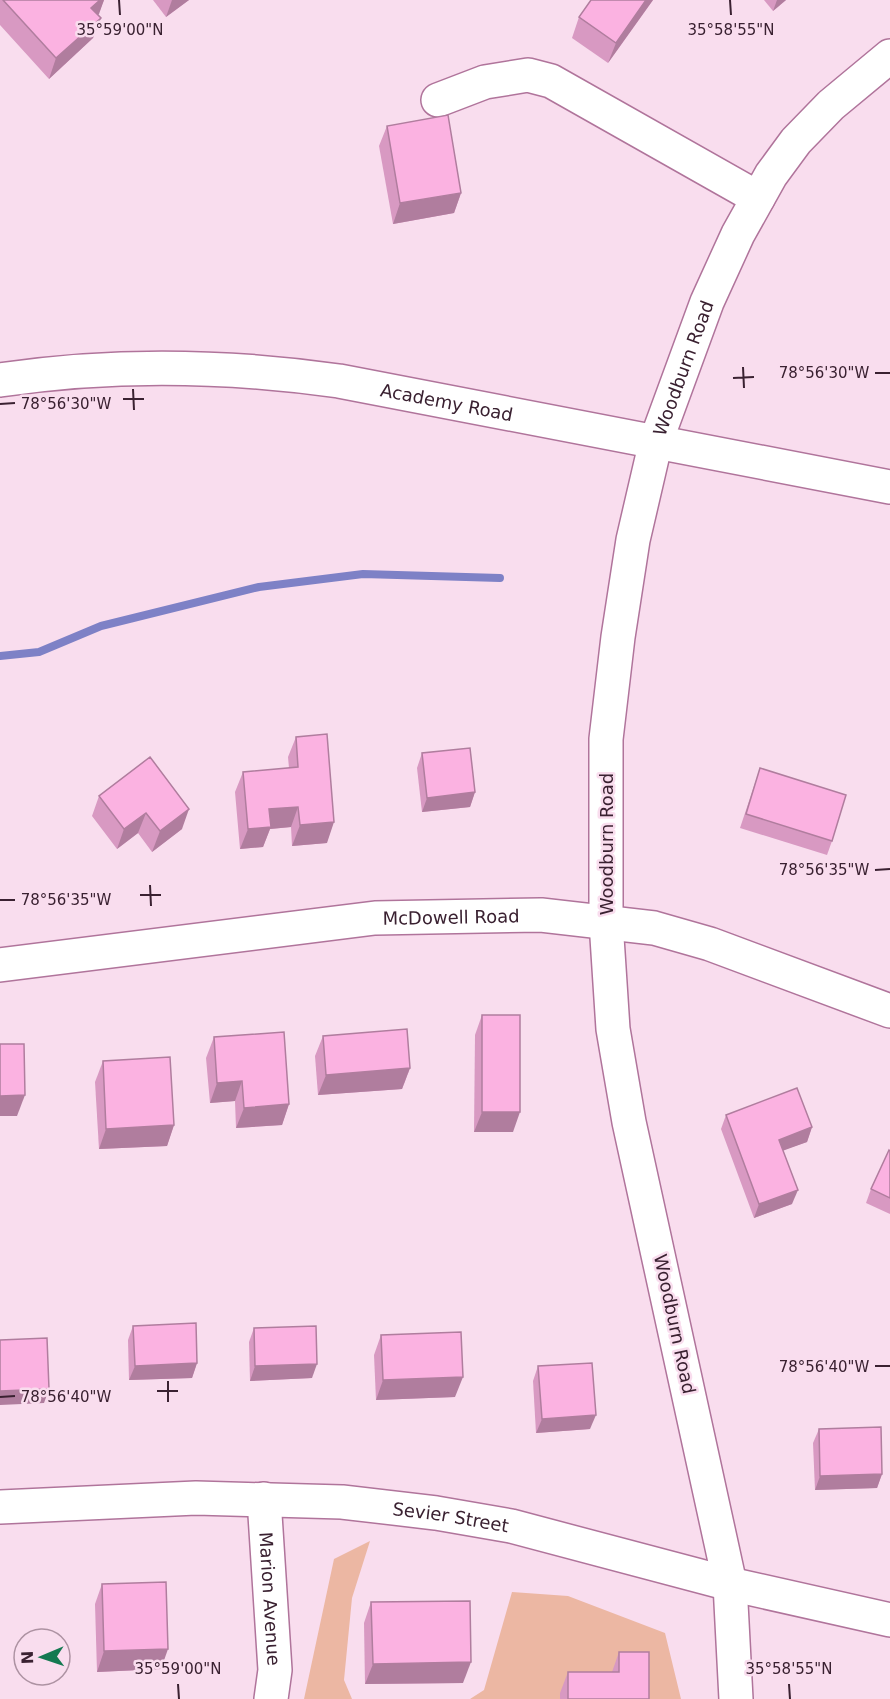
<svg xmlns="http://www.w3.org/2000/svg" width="890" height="1699" font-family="'DejaVu Sans',sans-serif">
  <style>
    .green { fill: #ecb7a3 }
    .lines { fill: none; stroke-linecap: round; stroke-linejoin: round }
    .stream { stroke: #7e81c6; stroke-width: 8 }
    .minor-casing { stroke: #b0749b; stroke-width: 36 }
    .major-casing { stroke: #b0749b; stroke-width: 36 }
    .minor { stroke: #fff; stroke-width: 33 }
    .major { stroke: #fff; stroke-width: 33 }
    .wall { fill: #d899c2 }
    .shaded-wall { fill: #b07d9e }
    .building { fill: #fbb2e1; stroke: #b07d9e; stroke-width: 1.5 }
    .ticks { fill: none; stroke: #3a2131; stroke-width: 2 }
    .labels { text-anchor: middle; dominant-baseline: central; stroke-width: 5; stroke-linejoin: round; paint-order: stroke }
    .street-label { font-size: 18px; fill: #3a2131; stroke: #f9ddee }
    .ticks-label { font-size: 15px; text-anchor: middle; fill: #3a2131; stroke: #f9ddee; stroke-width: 5; stroke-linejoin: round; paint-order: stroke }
  </style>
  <rect width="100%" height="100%" fill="#f9ddee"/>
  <g class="green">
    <polygon points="370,1541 352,1598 344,1680 352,1699 304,1699 334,1559"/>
    <polygon points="512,1592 568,1596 665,1633 681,1699 470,1699 484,1690"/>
  </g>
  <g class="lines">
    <polyline class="stream" points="0,656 39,652 101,626 259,587 363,574 500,578"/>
    <defs>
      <g id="minor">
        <polyline points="438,100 485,82 528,75 551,81 758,198"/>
        <path id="s1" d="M0,965L375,918L541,915L654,928L710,944L890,1011"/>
        <path id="s2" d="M264,1499L275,1670L271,1699"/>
        <path id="s3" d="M0,1507L196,1498L342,1502L436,1513L511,1526L730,1584L890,1620"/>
        <path id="s4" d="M736,1699L730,1584L629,1122L613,1029L606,922V739L618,637L633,540L656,441L707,302L738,234L771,175L796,141L831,105L890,56"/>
      </g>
      <g id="major">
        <path id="s5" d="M0,380C113,363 226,365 339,381L890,487"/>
      </g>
    </defs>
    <use href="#minor" class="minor-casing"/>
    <use href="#major" class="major-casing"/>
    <use href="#minor" class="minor"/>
    <use href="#major" class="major"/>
  </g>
  <g class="wall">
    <polygon points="0,0 104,0 98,15 101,18 93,38 49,79 0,25"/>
    <polygon points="153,0 189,0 166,17"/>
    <polygon points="653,0 608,63 572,38 579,17"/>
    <polygon points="764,0 786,0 773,11"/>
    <polygon points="387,126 461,193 454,213 393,224 379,146"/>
    <polygon points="296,737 327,843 292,846 291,827 270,829 263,847 240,849 235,792 243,772 289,768 288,757"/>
    <polygon points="422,753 475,792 470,807 422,812 417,768"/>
    <polygon points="150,757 182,829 152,852 138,833 117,849 92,816 99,796"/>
    <polygon points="760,768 832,841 827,855 740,828"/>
    <polygon points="482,1015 513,1132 474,1132 475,1035"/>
    <polygon points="323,1036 410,1068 402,1089 318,1095 315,1056"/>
    <polygon points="214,1037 289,1104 282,1125 236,1128 235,1101 210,1103 206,1058"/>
    <polygon points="103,1061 174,1125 167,1146 99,1149 95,1082"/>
    <polygon points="726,1115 812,1127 807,1142 783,1150 792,1204 754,1218 721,1129"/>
    <polygon points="890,1151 890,1214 866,1203 871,1189"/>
    <polygon points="133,1326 197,1363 192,1378 129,1380 128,1340"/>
    <polygon points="254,1328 312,1378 250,1381 249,1342"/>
    <polygon points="381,1335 455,1397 376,1400 374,1355"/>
    <polygon points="538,1366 590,1429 536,1433 533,1381"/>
    <polygon points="819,1429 882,1474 877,1488 815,1490 813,1443"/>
    <polygon points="102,1584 161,1669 97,1672 95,1604"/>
    <polygon points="371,1602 463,1683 365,1684 364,1623"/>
    <polygon points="619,1652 649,1699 560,1699 560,1693 568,1672 612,1672"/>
  </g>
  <g class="shaded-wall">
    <polygon points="100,0 104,0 99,14 84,28 91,8"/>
    <polygon points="172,0 189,0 166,17"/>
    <polygon points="646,0 653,0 608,63 616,43"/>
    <polygon points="777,0 786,0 773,11"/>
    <polygon points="101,18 93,38 49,79 56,58"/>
    <polygon points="461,193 454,213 393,224 400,203"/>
    <polygon points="475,792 470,807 422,812 427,798"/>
    <polygon points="298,807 291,827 270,829 263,847 240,849 248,829 269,809"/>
    <polygon points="189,809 182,829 152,852 160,831"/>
    <polygon points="146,813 138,833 117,849 124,829"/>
    <polygon points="334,822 327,843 292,846 300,825"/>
    <polygon points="410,1068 402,1089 318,1095 326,1075"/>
    <polygon points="242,1081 235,1101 210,1103 217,1083"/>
    <polygon points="25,1095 17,1116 0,1116 0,1096"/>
    <polygon points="289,1104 282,1125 236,1128 244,1108"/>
    <polygon points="482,1112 520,1112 513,1132 474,1132"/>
    <polygon points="174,1125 167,1146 99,1149 106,1129"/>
    <polygon points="812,1127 807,1142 774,1154 779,1140"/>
    <polygon points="798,1190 792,1204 754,1218 759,1204"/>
    <polygon points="197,1363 192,1378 129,1380 135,1366"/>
    <polygon points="317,1364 312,1378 250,1381 255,1366"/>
    <polygon points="463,1377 455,1397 376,1400 383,1380"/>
    <polygon points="49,1389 44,1403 0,1405 0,1391"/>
    <polygon points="596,1415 590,1429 536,1433 542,1419"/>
    <polygon points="882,1474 877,1488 815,1490 820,1476"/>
    <polygon points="168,1649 161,1669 97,1672 104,1651"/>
    <polygon points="471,1662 463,1683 365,1684 373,1664"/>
  </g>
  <g class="building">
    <polygon points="3,0 100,0 91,8 101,18 56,58"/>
    <polygon points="591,0 646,0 616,43 579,17"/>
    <polygon points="448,115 461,193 400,203 387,126"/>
    <polygon points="327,734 334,822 300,825 298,807 269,809 271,827 248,829 243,772 298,767 296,737"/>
    <polygon points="470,748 475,792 427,798 422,753"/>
    <polygon points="150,757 189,809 160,831 146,813 124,829 99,796"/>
    <polygon points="760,768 846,795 832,841 746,814"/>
    <rect x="482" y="1015" width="38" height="97"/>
    <polygon points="407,1029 410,1068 326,1075 323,1036"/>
    <polygon points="284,1032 289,1104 244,1108 242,1081 217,1083 214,1037"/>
    <polygon points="0,1044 24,1044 25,1095 0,1096"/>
    <polygon points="170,1057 174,1125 106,1129 103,1061"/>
    <polygon points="797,1088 812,1127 779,1140 798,1190 759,1204 726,1115"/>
    <polygon points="889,1150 890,1151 890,1198 871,1189"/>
    <polygon points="196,1323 197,1363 135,1366 133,1326"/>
    <polygon points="316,1326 317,1364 255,1366 254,1328"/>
    <polygon points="461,1332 463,1377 383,1380 381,1335"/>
    <polygon points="47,1338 49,1389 0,1391 0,1340"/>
    <polygon points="592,1363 596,1415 542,1419 538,1366"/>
    <polygon points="881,1427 882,1474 820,1476 819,1429"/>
    <polygon points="166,1582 168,1649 104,1651 102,1584"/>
    <polygon points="470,1601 471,1662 373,1664 371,1602"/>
    <polygon points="619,1652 649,1652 649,1699 568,1699 568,1672 619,1672"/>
  </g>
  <path class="ticks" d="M119,0L120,15M730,0L731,15M743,367L744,388M875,373H890M733,378L754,377M133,389L134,410M123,399H144M0,404L15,403M875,870L890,869M150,885L151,906M140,895H161M0,900H15M875,1366H890M168,1381V1402M157,1391H178M0,1397L15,1396M178,1684L179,1699M789,1684L790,1699"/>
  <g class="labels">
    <g class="street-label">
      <text stroke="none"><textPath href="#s4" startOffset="1353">Woodburn Road</textPath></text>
      <text stroke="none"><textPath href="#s5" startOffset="450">Academy Road</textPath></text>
      <text transform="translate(606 844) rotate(-90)">Woodburn Road</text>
      <text stroke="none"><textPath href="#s1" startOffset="454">McDowell Road</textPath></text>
      <text transform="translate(675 1324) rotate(78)">Woodburn Road</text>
      <text stroke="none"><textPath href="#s3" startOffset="452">Sevier Street</textPath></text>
      <text stroke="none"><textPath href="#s2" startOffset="100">Marion Avenue</textPath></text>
    </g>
  </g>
  <g class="ticks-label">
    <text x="120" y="35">35°59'00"N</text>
    <text x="731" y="35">35°58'55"N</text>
    <text x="824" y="378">78°56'30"W</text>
    <text x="66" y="409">78°56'30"W</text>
    <text x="824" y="875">78°56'35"W</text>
    <text x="66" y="905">78°56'35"W</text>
    <text x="824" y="1372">78°56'40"W</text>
    <text x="66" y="1402">78°56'40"W</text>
    <text x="178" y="1674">35°59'00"N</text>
    <text x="789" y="1674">35°58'55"N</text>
  </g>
  <g transform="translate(42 1657) rotate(268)"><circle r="28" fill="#f9ddee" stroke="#ad92a2" stroke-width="1.5"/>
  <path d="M0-4.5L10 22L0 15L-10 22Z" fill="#147951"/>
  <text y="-9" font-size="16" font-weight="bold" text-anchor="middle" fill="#3a2131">N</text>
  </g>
</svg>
